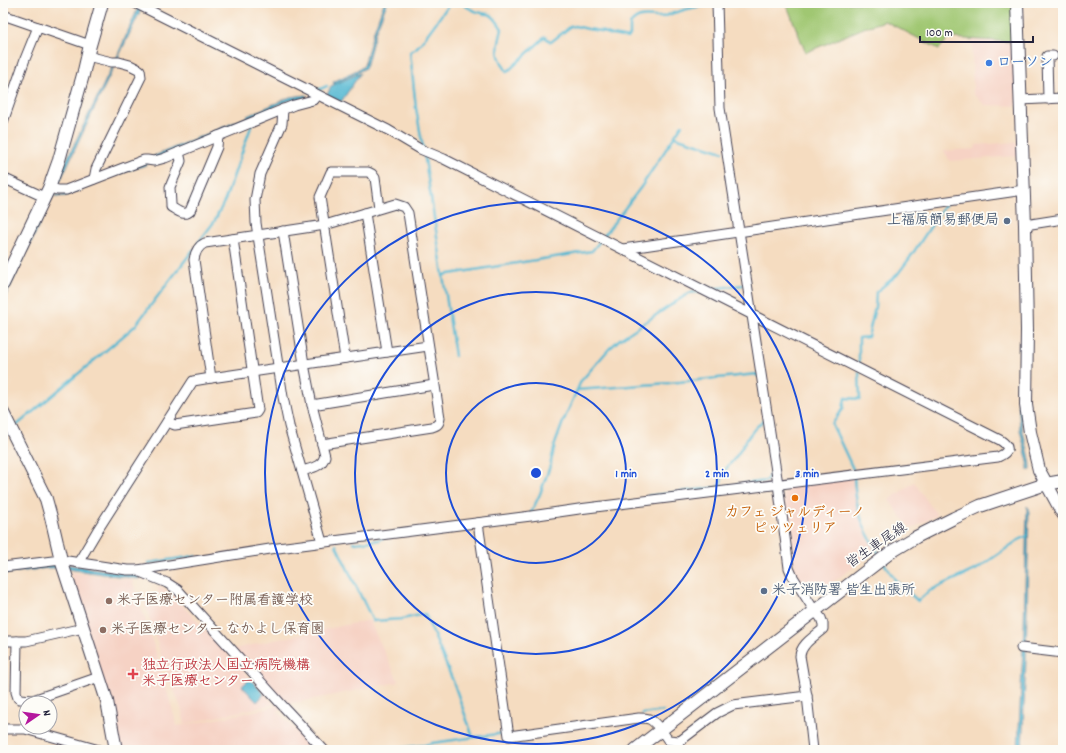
<svg xmlns="http://www.w3.org/2000/svg" width="1066" height="753" font-family="Dekko,'Klee One',sans-serif">
  <style>
    .built { fill: #f6d2c4 }
    .green { fill: #a0c772; stroke: #617456 }
    .water { fill: #52b7d1; stroke: #3a6c86 }
    .lines { fill: none; stroke-linecap: round; stroke-linejoin: round }
    .stream { stroke: #52b7d1; stroke-width: 2.5 }
    .street-casing { stroke: #423e4f; stroke-width: 11 }
    .secondary-casing { stroke: #423e4f; stroke-width: 14 }
    .street { stroke: #fff; stroke-width: 9 }
    .secondary { stroke: #fff; stroke-width: 12 }
    .ring { fill: none; stroke: #1d4ed8; stroke-width: 2 }
    .shop-dot { fill: #3f7fe0; stroke: #fdfcf7; stroke-width: 1.5 }
    .service-dot { fill: #5c6f8a; stroke: #fdfcf7; stroke-width: 1.5 }
    .food-dot { fill: #e8710a; stroke: #fdfcf7; stroke-width: 1.5 }
    .education-dot { fill: #8d6e63; stroke: #fdfcf7; stroke-width: 1.5 }
    .health-dot { fill: #e0444e; stroke: #fdfcf7; stroke-width: 1.5 }
    .labels { text-anchor: middle; dominant-baseline: central; stroke-width: 3.5; stroke-linejoin: round; paint-order: stroke }
    .shop-label { font-size: 14px; font-weight: bold; fill: #366cbe; stroke: #fdfcf7; text-anchor: start }
    .service-label { font-size: 14px; font-weight: bold; fill: #4e5e75; stroke: #fdfcf7; text-anchor: end }
    .food-label { font-size: 14px; font-weight: bold; fill: #c56008; stroke: #fdfcf7 }
    .street-label { font-size: 14px; fill: #22223b; stroke: #fdfcf7 }
    .education-label { font-size: 14px; font-weight: bold; fill: #785e54; stroke: #fdfcf7; text-anchor: start }
    .health-label { font-size: 14px; font-weight: bold; fill: #be3a42; stroke: #fdfcf7; text-anchor: start }
    .centre { fill: #1d4ed8; stroke: #fdfcf7; stroke-width: 2 }
    .ring-label { font-size: 12px; text-anchor: middle; font-weight: bold; fill: #1d4ed8; stroke: #fdfcf7; stroke-width: 3.5; stroke-linejoin: round; paint-order: stroke }
  </style>
  <rect width="100%" height="100%" fill="#fdfcf7"/>
  <filter id="ink" filterUnits="userSpaceOnUse"><feTurbulence type="fractalNoise" baseFrequency=".025" numOctaves="2"/><feDisplacementMap in="SourceGraphic" scale="8" xChannelSelector="R" yChannelSelector="G"/><feConvolveMatrix kernelMatrix="1 2 1 2 8 2 1 2 1" color-interpolation-filters="sRGB"/></filter>
  <filter id="wash" filterUnits="userSpaceOnUse"><feTurbulence type="fractalNoise" baseFrequency=".012" numOctaves="4" result="noise"/><feDisplacementMap in="SourceGraphic" scale="16" xChannelSelector="R" yChannelSelector="G"/><feGaussianBlur stdDeviation="0.9" result="paint"/><feColorMatrix in="noise" values="0 0 0 0 0 0 0 0 0 0 0 0 0 0 0 0 0 1.4 0 .05"/><feComposite in="paint" operator="in"/></filter>
  <g filter="url(#wash)">
    <rect width="100%" height="100%" fill="#f5dcc0"/>
    <g class="built">
      <polygon points="972,40 1014,42 1016,106 985,105 973,94"/>
      <polygon points="1017,142 1018,156 950,161 944,151 975,149 976,145"/>
      <polygon points="852,477 856,502 860,518 869,540 876,551 822,590 806,592 796,572 794,567 783,494 790,486"/>
      <polygon points="914,482 937,515 911,529 889,500"/>
      <polygon points="70,572 132,580 156,652 177,726 211,720 273,707 278,702 282,706 278,712 315,750 121,750"/>
      <polygon points="158,587 170,592 274,704 185,724 181,708 162,659 145,603 159,599"/>
      <polygon points="369,620 399,682 284,705 233,649"/>
    </g>
    <polygon class="green" points="786,3 1013,3 1014,42 949,38 939,49 885,21 866,27 807,52 805,51"/>
    <g class="water">
      <polygon points="140,3 144,3 3,302 3,294 60,172 67,159 116,59"/>
      <polygon points="384,3 387,3 375,33 366,67 364,69 334,84 333,82 363,67 364,65 373,33"/>
      <polygon points="360,73 360,74 341,102 327,95 331,86"/>
      <polygon points="306,95 306,98 288,101 154,159 146,165 109,177 66,196 56,197 56,195 66,194 144,163 154,156 247,117 247,116 290,97"/>
      <path d="M1020,351H1022C1021,376 1019,401 1022,426C1024,441 1031,455 1031,469L1028,470V462L1020,430L1018,401L1019,397Z"/>
      <polygon points="1027,506 1029,508 1026,659 1022,750 1018,750 1024,628"/>
      <polygon points="51,565 70,565 139,575 139,579 60,568 48,568 3,574 3,570"/>
      <polygon points="250,679 264,694 257,702 242,686"/>
    </g>
    <g class="lines">
      <g class="stream">
        <path d="M461,3C468,8 474,12 482,13C483,14 489,14 489,14C494,16 499,24 502,29C497,51 495,52 507,72L545,37L551,42L570,27L575,26L588,29L601,31L612,35L623,37L628,38L630,35V24C641,12 648,18 662,17C667,16 672,13 677,12C689,8 700,6 713,5"/>
        <polyline points="318,90 327,86"/>
        <polyline points="675,137 723,152"/>
        <polyline points="423,148 416,108 410,52 416,48 421,43 450,3"/>
        <polyline points="424,153 443,275"/>
        <polyline points="603,237 641,187 682,125"/>
        <polyline points="198,243 214,222 225,200 252,124"/>
        <polyline points="709,289 743,285"/>
        <polyline points="455,356 443,275 592,251 600,241"/>
        <polyline points="859,367 859,338 868,337 875,307 876,292 897,275 909,259 945,205"/>
        <polyline points="577,390 669,383 757,374 757,376"/>
        <polyline points="16,426 135,326 193,250"/>
        <polyline points="3,435 5,433"/>
        <polyline points="853,469 832,424 843,409 845,398 860,399 859,372"/>
        <path d="M854,477C855,491 856,505 861,518C865,532 873,544 881,557"/>
        <path d="M719,487C721,481 723,475 726,469C731,462 737,457 741,449C748,437 753,429 764,420"/>
        <polyline points="648,496 766,481 771,472"/>
        <polyline points="531,513 540,494 550,466 555,444 563,422 581,381 609,349 620,339 689,293 699,292"/>
        <polyline points="353,542 356,543 379,540 383,538"/>
        <polyline points="336,545 373,621 402,619 425,614 453,681 473,737"/>
        <polyline points="148,563 195,556"/>
        <polyline points="884,563 896,581 918,601 929,591 977,569 1017,541 1027,536"/>
        <polyline points="642,714 663,711"/>
        <polyline points="383,750 425,745 432,743 505,733"/>
      </g>
    </g>
  </g>
  <g filter="url(#ink)">
    <g class="lines">
      <defs>
        <g id="street">
          <path d="M717,3L720,108L778,484L789,568L793,577L814,610L821,618L823,624V629C814,637 801,644 800,656L807,696L813,750"/>
          <polyline points="3,15 90,45"/>
          <polyline points="87,56 112,62 119,62 130,65 140,70 141,77 96,169 94,179"/>
          <polyline points="1048,99 1047,56 1053,56"/>
          <polyline points="1020,100 1063,98"/>
          <polyline points="283,109 282,124 260,174 255,200 256,223 283,397 289,426 322,542"/>
          <polyline points="3,122 25,59 38,27"/>
          <path d="M179,152L181,161L170,187L171,204V207C177,210 184,217 190,211L217,147L218,136"/>
          <polyline points="3,178 44,197"/>
          <polyline points="49,188 58,190 66,190 144,160 147,160 154,161 165,158 294,105 313,100 317,95"/>
          <polyline points="365,213 387,352"/>
          <polyline points="1025,225 1063,219"/>
          <path d="M283,231L304,364L312,405L325,456C322,467 311,468 302,471"/>
          <polyline points="623,249 928,204 1024,190"/>
          <polyline points="345,358 320,197 331,172 368,172 372,174 375,178 379,208"/>
          <path d="M211,378L194,260C195,253 198,246 205,243L325,225L395,204L404,207L408,213L440,418C439,424 438,425 432,427L322,444"/>
          <polyline points="312,405 434,385"/>
          <polyline points="167,422 175,425 256,413 258,410 233,239"/>
          <path d="M478,523L509,736L639,718C642,718 646,718 649,719C656,722 664,734 668,740L680,741L717,713L733,705L807,696"/>
          <polyline points="78,563 97,531 193,381 211,378 428,346"/>
          <path d="M3,567L61,560L127,570H138L270,549L531,516L579,509L998,457C1009,452 1011,447 1000,440L444,159L420,149L388,130L135,3"/>
          <polyline points="138,570 140,572 167,583 178,590 281,704 324,750"/>
          <polyline points="3,641 26,641 83,628"/>
          <polyline points="17,641 16,692 18,698 20,699 33,700 99,677"/>
          <polyline points="1021,648 1063,653"/>
          <polyline points="3,729 25,729 99,750"/>
        </g>
        <g id="secondary">
          <polyline points="1017,3 1025,225 1027,330 1026,405 1030,432 1039,470 1063,514"/>
          <polyline points="3,284 49,188 59,160 83,75 90,45 102,3"/>
          <polyline points="3,413 46,499 51,517 61,560 107,701 116,750"/>
          <polyline points="635,750 891,552 916,537 954,518 980,506 1046,484 1063,481"/>
        </g>
      </defs>
      <use href="#street" class="street-casing"/>
      <use href="#secondary" class="secondary-casing"/>
      <use href="#street" class="street"/>
      <use href="#secondary" class="secondary"/>
    </g>
  </g>
  <g class="ring">
    <circle cx="536" cy="473" r="90"/>
    <circle cx="536" cy="473" r="181"/>
    <circle cx="536" cy="473" r="271"/>
  </g>
  <circle class="shop-dot" cx="989" cy="63" r="4"/>
  <g class="service-dot">
    <circle cx="1007" cy="221" r="4"/>
    <circle cx="764" cy="591" r="4"/>
  </g>
  <circle class="food-dot" cx="795" cy="498" r="4"/>
  <g class="education-dot">
    <circle cx="109" cy="601" r="4"/>
    <circle cx="103" cy="630" r="4"/>
  </g>
  <path class="health-dot" d="M131 668h4v4h4v4h-4v4h-4v-4h-4v-4h4z"/>
  <g class="labels">
    <g class="shop-label">
      <text x="997" y="63">ローソン</text>
    </g>
    <g class="service-label">
      <text x="999" y="221">上福原簡易郵便局</text>
      <text x="772" y="591" text-anchor="start">米子消防署 皆生出張所</text>
    </g>
    <g class="food-label">
      <text x="795" y="513">カフェ ジャルディーノ<tspan x="795" dy="16">ピッツェリア</tspan></text>
    </g>
    <g class="street-label">
      <text transform="translate(877 546) rotate(-34)">皆生車尾線</text>
    </g>
    <g class="education-label">
      <text x="117" y="601">米子医療センター附属看護学校</text>
      <text x="111" y="630">米子医療センター なかよし保育園</text>
    </g>
    <g class="health-label">
      <text x="142" y="666">独立行政法人国立病院機構<tspan x="142" dy="16">米子医療センター</tspan></text>
    </g>
  </g>
  <circle cx="536" cy="473" r="6" class="centre"/>
  <g class="ring-label">
    <text x="626" y="477">1 min</text>
    <text x="717" y="477">2 min</text>
    <text x="807" y="477">3 min</text>
  </g>
  <rect width="1066" height="753" fill="none" stroke="#fdfcf7" stroke-width="16"/>
  <g transform="translate(38 715) rotate(77)"><circle r="19" fill="#fdfcf7" stroke="#a5a5ac"/>
  <path d="M0-3L7 15L0 10L-7 15Z" fill="#b5179e"/>
  <text y="-6" font-size="11" font-weight="bold" text-anchor="middle" fill="#22223b">N</text>
  </g>
  <path d="M920 36v6h113v-6" fill="none" stroke="#22223b" stroke-width="2"/>
  <text x="926" y="36" font-size="12" fill="#22223b" stroke="#fdfcf7" stroke-width="3" paint-order="stroke">100 m</text>
</svg>
